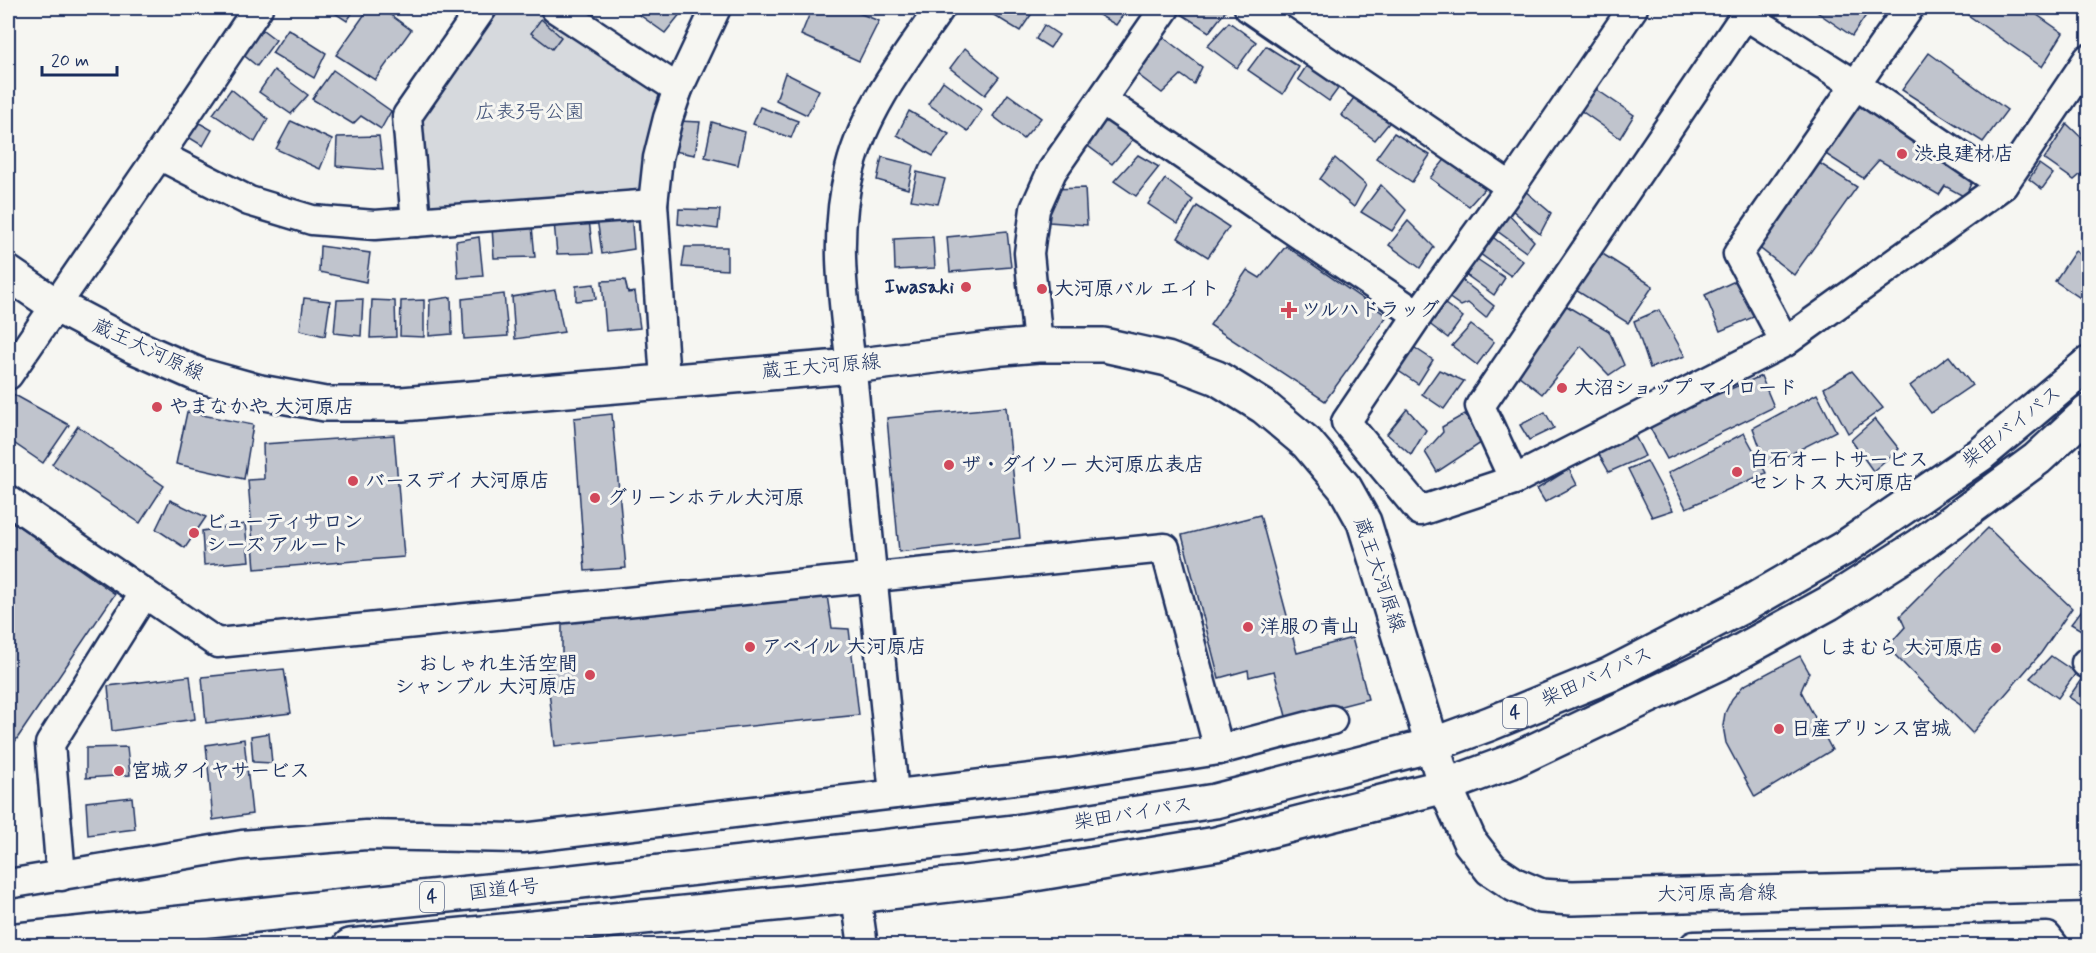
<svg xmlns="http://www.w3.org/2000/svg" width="2096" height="953" font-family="Mynerve,'Klee One',sans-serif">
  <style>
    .green { fill: #d6d9dd; stroke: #78849e; stroke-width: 1.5 }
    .building { fill: #c0c4cd; stroke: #1b2f5e; stroke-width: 1.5 }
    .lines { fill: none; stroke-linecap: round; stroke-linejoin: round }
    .minor-casing { stroke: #1b2f5e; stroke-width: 33 }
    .major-casing { stroke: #1b2f5e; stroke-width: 38 }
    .highway-casing { stroke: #1b2f5e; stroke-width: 38 }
    .minor { stroke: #f6f6f2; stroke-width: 28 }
    .major { stroke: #f6f6f2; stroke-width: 33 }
    .highway { stroke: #f6f6f2; stroke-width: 33 }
    .poi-dot { fill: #d1495b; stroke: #f6f6f2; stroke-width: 2 }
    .labels { text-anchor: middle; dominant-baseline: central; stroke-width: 6; stroke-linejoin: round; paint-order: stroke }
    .shield { fill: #f6f6f2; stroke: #5d6b8a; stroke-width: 1.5 }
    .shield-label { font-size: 18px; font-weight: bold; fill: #1b2f5e }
    .park-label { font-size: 20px; fill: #405177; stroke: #f6f6f2 }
    .poi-label { font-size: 20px; font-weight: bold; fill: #1b2f5e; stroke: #f6f6f2; text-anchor: start }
    .street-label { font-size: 20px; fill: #1b2f5e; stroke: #f6f6f2 }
  </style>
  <rect width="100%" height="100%" fill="#f6f6f2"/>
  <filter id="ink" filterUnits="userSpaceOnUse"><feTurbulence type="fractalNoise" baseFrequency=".0167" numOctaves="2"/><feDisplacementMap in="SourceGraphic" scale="12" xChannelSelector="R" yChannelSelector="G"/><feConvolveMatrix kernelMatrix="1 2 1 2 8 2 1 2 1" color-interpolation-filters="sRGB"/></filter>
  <g filter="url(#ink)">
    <polygon class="green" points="490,8 533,8 659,87 664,99 640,191 437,210 425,204 417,121"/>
    <g class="building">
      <polygon points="327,8 356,8 347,21"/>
      <polygon points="369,8 381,8 411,30 375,80 336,55"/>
      <polygon points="640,8 685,8 665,33 637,13"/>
      <polygon points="812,8 846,8 879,21 859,61 801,35"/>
      <polygon points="982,8 1026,8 1033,12 1020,31"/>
      <polygon points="1087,8 1128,8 1116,25"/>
      <polygon points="1172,8 1228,8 1209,32"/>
      <polygon points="1811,8 1871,8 1852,36"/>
      <polygon points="1958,8 2027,8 2063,33 2042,67"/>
      <polygon points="541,19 561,37 552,49 531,33"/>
      <polygon points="1229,22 1256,42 1237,68 1207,46"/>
      <polygon points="1044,25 1059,35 1050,48 1036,39"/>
      <polygon points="259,27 276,40 257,66 241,53"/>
      <polygon points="288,29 326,53 314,78 272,53"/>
      <polygon points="1159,34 1202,67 1194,84 1181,75 1162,93 1133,71"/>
      <polygon points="1266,46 1299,67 1283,94 1248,70"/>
      <polygon points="965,48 999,77 985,95 950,68"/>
      <polygon points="1929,53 2007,110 1983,142 1902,90"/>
      <polygon points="1311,59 1343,82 1329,101 1298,79"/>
      <polygon points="274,70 308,95 291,114 259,92"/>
      <polygon points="333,70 391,111 381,129 361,116 353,124 312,99"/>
      <polygon points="785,73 819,90 807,115 776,100"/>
      <polygon points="943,81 982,110 968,131 928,104"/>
      <polygon points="1593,87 1634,115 1620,138 1580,110"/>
      <polygon points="231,89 268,119 255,142 213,114"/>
      <polygon points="1359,91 1394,117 1375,140 1341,115"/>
      <polygon points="1008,94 1041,118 1023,139 993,116"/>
      <polygon points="1862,100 1973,179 1965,197 1945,186 1939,195 1879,160 1863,178 1824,153"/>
      <polygon points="760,107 798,121 791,138 753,124"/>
      <polygon points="909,111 949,134 933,156 897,135"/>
      <polygon points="1105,115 1135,137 1112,164 1084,143"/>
      <polygon points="194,120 212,130 203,146 185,135"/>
      <polygon points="291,121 332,140 320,169 276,149"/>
      <polygon points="678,121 700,122 695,155 674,151"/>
      <polygon points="712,122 745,132 738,165 705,157"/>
      <polygon points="2067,124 2088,144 2088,181 2081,174 2074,180 2044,159"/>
      <polygon points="1394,133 1430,155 1412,182 1376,158"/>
      <polygon points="379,136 383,170 336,166 337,137"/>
      <polygon points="1138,155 1159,167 1136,196 1114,181"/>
      <polygon points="882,157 913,165 908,189 877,180"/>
      <polygon points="1447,157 1485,188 1469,206 1430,178"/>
      <polygon points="1335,158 1366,185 1354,207 1320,179"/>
      <polygon points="1816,161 1857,187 1794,275 1757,246"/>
      <polygon points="2039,164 2053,174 2042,189 2029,179"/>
      <polygon points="917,172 945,179 938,204 911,200"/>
      <polygon points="1165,179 1193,200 1178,224 1148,204"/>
      <polygon points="1381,185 1406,210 1392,231 1361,212"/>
      <polygon points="1085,188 1087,225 1049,222 1049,189"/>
      <polygon points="1524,190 1551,213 1540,234 1511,209"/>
      <polygon points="1197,206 1229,227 1208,257 1178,238"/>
      <polygon points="679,209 720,210 718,229 678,224"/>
      <polygon points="1505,210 1534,241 1526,252 1493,228"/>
      <polygon points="631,213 634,249 602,254 597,218"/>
      <polygon points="589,220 593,253 557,254 554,222"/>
      <polygon points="1408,221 1434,247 1420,268 1389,245"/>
      <polygon points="532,226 535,257 494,258 492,227"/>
      <polygon points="1007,231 1011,267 950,272 947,237"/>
      <polygon points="1489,234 1523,261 1511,276 1476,251"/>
      <polygon points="479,237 483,276 458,278 456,241"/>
      <polygon points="933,237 935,268 895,270 894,239"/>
      <polygon points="320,246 370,253 366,282 319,272"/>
      <polygon points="1286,246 1387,316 1325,401 1210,325 1247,270 1260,278"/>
      <polygon points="685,247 727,247 727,270 682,267"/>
      <polygon points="1598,251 1653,286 1628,323 1574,289"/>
      <polygon points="2075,251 2088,260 2088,303 2055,281"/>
      <polygon points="1471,255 1505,278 1494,295 1461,271"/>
      <polygon points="1457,276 1494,306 1486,318 1468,303 1461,306 1444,294"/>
      <polygon points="625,280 628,293 635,292 640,328 606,331 602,281"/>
      <polygon points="1735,281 1756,316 1720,331 1705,295"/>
      <polygon points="594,284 596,299 576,301 576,286"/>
      <polygon points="555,290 564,332 515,339 512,297"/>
      <polygon points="504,294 508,336 464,339 462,299"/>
      <polygon points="451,297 452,334 429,336 430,300"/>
      <polygon points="304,298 330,301 325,336 300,330"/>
      <polygon points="363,299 361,336 334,333 337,300"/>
      <polygon points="372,300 395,301 396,337 370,338"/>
      <polygon points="424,300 424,337 400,336 401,301"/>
      <polygon points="1441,301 1463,317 1448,338 1424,320"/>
      <polygon points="1560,302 1609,331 1624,365 1609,375 1581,346 1542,394 1513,371"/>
      <polygon points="1659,310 1685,356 1650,368 1634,321"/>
      <polygon points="1471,325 1494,342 1477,365 1452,346"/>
      <polygon points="1412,346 1433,360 1418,384 1397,370"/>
      <polygon points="1949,356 1972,385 1931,413 1910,386"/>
      <polygon points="1439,370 1464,381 1444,409 1422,394"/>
      <polygon points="1852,371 1883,408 1848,433 1824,388"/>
      <polygon points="1761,376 1774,407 1667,459 1648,424"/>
      <polygon points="13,394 69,425 43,463 8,439 8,403"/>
      <polygon points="1817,394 1836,431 1767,466 1753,428"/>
      <polygon points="1006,407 1020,538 899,552 887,418"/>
      <polygon points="1407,409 1426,430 1411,455 1387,434"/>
      <polygon points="187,412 253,425 244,479 176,464"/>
      <polygon points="1545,412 1554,428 1529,440 1520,425"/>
      <polygon points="612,414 626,568 585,571 574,418"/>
      <polygon points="1465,414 1481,443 1437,472 1425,452 1443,432 1442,427"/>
      <polygon points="1875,419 1899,449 1873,471 1851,440"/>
      <polygon points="78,426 164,486 140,523 52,464"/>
      <polygon points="1632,430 1645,456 1609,472 1596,449"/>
      <polygon points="1744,433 1766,473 1686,508 1668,473"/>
      <polygon points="394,435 404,557 255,569 248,480 264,479 263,444"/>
      <polygon points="1647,461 1673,510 1652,517 1628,469"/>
      <polygon points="1569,469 1577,485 1545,502 1537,489"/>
      <polygon points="170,500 206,517 185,548 156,529"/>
      <polygon points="1260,515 1297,653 1352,638 1368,699 1287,720 1274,671 1249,677 1248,670 1219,678 1182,535"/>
      <polygon points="8,519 115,594 10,749 8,747"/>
      <polygon points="245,524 249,561 204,565 202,531"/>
      <polygon points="1988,528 2072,608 2041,653 1972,733 1887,647 1905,627 1900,616"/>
      <polygon points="826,589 832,628 849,629 859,715 555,746 546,663 562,661 562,618"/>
      <polygon points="2088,602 2088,634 2071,624"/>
      <polygon points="1800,656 1809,672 1801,691 1832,750 1755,797 1726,743 1723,726 1725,713 1732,699 1743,686"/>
      <polygon points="2051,656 2076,673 2058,698 2030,678"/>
      <polygon points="284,669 291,713 206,723 202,677"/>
      <polygon points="2085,674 2088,677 2088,710 2069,697"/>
      <polygon points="190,676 195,719 112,731 108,686"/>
      <polygon points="269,733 272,763 253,762 251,736"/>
      <polygon points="244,739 252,814 213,820 206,745"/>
      <polygon points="127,747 130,775 86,778 86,748"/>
      <polygon points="132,797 135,829 88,835 86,802"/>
    </g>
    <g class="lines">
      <defs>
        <g id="minor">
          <polyline points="555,8 678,89"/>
          <polyline points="1249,8 1511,187"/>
          <polyline points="1633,8 1511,187 1418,315 1346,422 1420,511 1514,480 1785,342 2003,185 2088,59"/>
          <polyline points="1742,8 1745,15 1856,85 2003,185"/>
          <polyline points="1102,100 1418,315"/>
          <polyline points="159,155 249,201 312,220 375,225 653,204"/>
          <polyline points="416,222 407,116 482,8"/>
          <polyline points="1785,342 1738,254 1909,8"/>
          <polyline points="1038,345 1029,253 1035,209 1052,171 1165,8"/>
          <polyline points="8,375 159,155 258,8"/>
          <polyline points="665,380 653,204 658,158 668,118 678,89 716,8"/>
          <polyline points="1514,480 1480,406 1745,15"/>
          <polyline points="8,500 217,643 1165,548 1219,750"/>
          <polyline points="2086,663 2088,664"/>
          <path d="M894,794C881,664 868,533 855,403C848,325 830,246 850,169C865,109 906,57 940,8"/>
          <polyline points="61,876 50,744 144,594"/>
          <polyline points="8,884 242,845 366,835 523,838 1057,775 1219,750 1332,720"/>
          <polyline points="856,896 863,946"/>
          <polyline points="1694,946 2047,937 2054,946"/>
        </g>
        <polyline id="major" points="8,273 55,305 133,346 199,375 260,392 325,404 402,404 852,366 991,349 1038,345 1104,345 1167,359 1217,378 1264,407 1307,443 1345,488 1364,522 1445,786 1470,842 1491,869 1515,885 1541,896 1572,898 2088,884"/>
        <g id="highway">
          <polyline points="8,941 563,883 1015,832 1215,801 1432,745 1489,724 1611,674 1745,605 1844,548 1980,455 2088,364"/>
          <polyline points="350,946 856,896 1016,877 1216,844 1445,786 1510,762 1723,661 1829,603 1919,546 2037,459 2088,412"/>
        </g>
      </defs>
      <use href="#minor" class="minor-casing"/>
      <use href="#major" class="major-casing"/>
      <use href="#highway" class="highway-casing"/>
      <use href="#minor" class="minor"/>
      <use href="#major" class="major"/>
      <use href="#highway" class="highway"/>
    </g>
  </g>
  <g class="poi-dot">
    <circle cx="1902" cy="154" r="6"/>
    <circle cx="966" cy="287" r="6"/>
    <circle cx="1042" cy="289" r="6"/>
    <path d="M1286 301h6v6h6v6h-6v6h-6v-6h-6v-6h6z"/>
    <circle cx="1562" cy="388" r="6"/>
    <circle cx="157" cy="407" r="6"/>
    <circle cx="949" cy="465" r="6"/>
    <circle cx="1737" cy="472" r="6"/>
    <circle cx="353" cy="481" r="6"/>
    <circle cx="595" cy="498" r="6"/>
    <circle cx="194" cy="533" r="6"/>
    <circle cx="1248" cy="627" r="6"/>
    <circle cx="750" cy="647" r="6"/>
    <circle cx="1996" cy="648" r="6"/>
    <circle cx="590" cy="675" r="6"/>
    <circle cx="1779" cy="729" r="6"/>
    <circle cx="119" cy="771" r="6"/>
  </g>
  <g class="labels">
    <g class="shield">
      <rect x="1503" y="698" width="24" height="30" rx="4.5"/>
      <rect x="420" y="882" width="24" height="30" rx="4.5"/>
    </g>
    <g class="shield-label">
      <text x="1515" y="713">4</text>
      <text x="432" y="897">4</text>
    </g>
    <g class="park-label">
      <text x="530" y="112">広表3号公園</text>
    </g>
    <g class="poi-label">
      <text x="1914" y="154">渋良建材店</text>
      <text x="954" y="287" text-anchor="end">Iwasaki</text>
      <text x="1054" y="289">大河原バル エイト</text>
      <text x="1301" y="310">ツルハドラッグ</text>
      <text x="1574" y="388">大沼ショップ マイロード</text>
      <text x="169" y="407">やまなかや 大河原店</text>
      <text x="1749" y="460">白石オートサービス<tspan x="1749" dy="23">セントス 大河原店</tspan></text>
      <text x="961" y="465">ザ・ダイソー 大河原広表店</text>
      <text x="365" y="481">バースデイ 大河原店</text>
      <text x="607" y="498">グリーンホテル大河原</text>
      <text x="206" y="522">ビューティサロン<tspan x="206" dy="23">シーズ アルート</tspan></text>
      <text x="1260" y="627">洋服の青山</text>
      <text x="762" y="647">アベイル 大河原店</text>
      <text x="1984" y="648" text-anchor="end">しまむら 大河原店</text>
      <text x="578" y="664" text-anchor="end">おしゃれ生活空間<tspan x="578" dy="23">シャンブル 大河原店</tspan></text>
      <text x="1791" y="729">日産プリンス宮城</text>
      <text x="131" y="771">宮城タイヤサービス</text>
    </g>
    <g class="street-label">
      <text transform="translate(148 350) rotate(25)">蔵王大河原線</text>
      <text transform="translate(821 367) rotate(-5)">蔵王大河原線</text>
      <text transform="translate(2012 427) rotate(-38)">柴田バイパス</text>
      <text transform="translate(1379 575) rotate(71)">蔵王大河原線</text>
      <text transform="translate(1597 677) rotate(-24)">柴田バイパス</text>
      <text transform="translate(1133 814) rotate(-9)">柴田バイパス</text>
      <text transform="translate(504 890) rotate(-6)">国道4号</text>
      <text transform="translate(1717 894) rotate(-1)">大河原高倉線</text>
    </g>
  </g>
  <rect width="2096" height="953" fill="none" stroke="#f6f6f2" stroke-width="30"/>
  <rect x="15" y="15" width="2066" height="923" fill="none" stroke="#1b2f5e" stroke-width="2" filter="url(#ink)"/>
  <path d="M42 66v9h75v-9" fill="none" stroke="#1b2f5e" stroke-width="3"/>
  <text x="51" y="66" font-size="18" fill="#1b2f5e" stroke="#f6f6f2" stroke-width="4.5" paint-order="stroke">20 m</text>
</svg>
